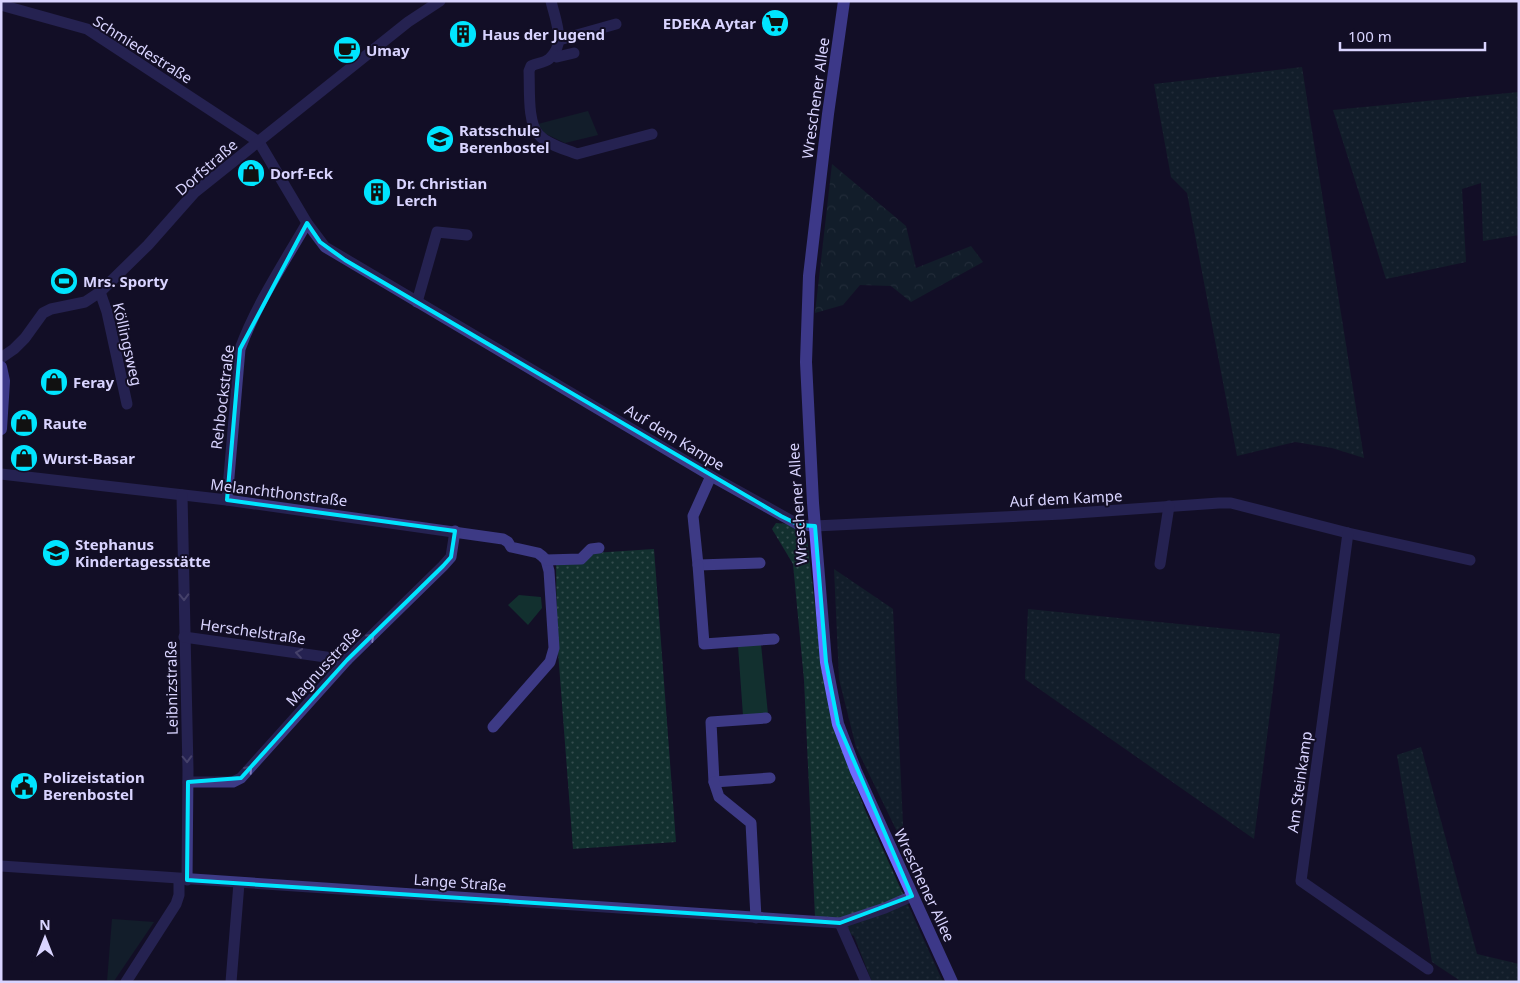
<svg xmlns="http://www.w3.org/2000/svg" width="1520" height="983" font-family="'Noto Sans',sans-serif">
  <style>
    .grass { fill: url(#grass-dots) }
    .forest { fill: url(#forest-crowns) }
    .park { fill: #12302f }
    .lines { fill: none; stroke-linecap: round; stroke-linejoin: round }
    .street { stroke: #3d3a85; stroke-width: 11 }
    .secondary { stroke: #6f6bff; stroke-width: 12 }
    .oneway { stroke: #837fbc }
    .marked { fill: none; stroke: #00e5ff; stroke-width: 4; stroke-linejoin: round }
    .labels { text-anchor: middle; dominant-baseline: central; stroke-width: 4; stroke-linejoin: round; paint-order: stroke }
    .poi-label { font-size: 15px; font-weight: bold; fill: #d9d4ff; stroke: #130f26; text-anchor: start }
    .street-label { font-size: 15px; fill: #d9d4ff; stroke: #130f26 }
  </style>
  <defs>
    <pattern id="grass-dots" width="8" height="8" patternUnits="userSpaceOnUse" patternTransform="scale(1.25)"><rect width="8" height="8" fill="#12302f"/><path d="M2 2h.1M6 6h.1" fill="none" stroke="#344d4e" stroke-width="1.8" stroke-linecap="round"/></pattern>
    <pattern id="forest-crowns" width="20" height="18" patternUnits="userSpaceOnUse" patternTransform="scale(1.25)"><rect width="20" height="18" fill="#12302f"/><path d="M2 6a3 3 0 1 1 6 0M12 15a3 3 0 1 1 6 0" fill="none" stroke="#344d4e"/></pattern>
  </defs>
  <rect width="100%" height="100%" fill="#130f26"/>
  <g class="grass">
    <polygon points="1302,67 1309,112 1364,458 1332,448 1295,442 1237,456 1187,193 1171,177 1154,84"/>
    <polygon points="1519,92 1519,235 1483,241 1481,183 1462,189 1466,262 1386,279 1333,110"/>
    <polygon points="776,523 788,524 807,538 817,623 835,731 865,810 943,982 872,982 854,936 815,917 804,680 793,564 772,529"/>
    <polygon points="654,549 676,842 573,849 557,638 556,563 593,553"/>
    <polygon points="834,569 893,609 904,846 856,747 839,679"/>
    <polygon points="1028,609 1280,634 1254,839 1025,679"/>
    <polygon points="1421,747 1477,954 1519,964 1519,982 1462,982 1432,962 1397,755"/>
  </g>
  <polygon class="forest" points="832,164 906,226 916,268 971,246 983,262 911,302 891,286 860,285 843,305 815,313"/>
  <g class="park">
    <polygon points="588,111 598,135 565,143 544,133 538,124"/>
    <polygon points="519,595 541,597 542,608 528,625 508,605"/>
    <polygon points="761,644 768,714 743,716 738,646"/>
    <polygon points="112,919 154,922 114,981 107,982"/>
  </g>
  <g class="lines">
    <g class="street">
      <path d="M551,1C555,19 567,45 549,59C544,63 537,63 531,66L529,71C530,88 527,123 539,135C548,145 565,149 577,154L652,134"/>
      <polyline points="1,5 87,29 259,142 307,223 325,247 711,476 799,525 815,526 1062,514 1219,503 1231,503 1348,533 1470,560"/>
      <polyline points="559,40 616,24"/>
      <polyline points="553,55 557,57 574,53"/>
      <polyline points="100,292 107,312 127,404"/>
      <polyline points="417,302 437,232 467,235"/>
      <polyline points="1,358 14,349 25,338 43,313 51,309 85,302 100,292 148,245 194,193 408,22 440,1"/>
      <polyline points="1,474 227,500 503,539 508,542 511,547 538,553 542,556 546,560 549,571 554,648 550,662 493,727"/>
      <polyline points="711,476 693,516 698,565 760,563"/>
      <polyline points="182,495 188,770 187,880"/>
      <path d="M227,500L240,349C256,305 284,263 307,223"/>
      <polyline points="1348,533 1301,881 1428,969"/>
      <polyline points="546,560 581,559 591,549 599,548"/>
      <polyline points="1160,564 1169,506"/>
      <polyline points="698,565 704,644 774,639"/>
      <polyline points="184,637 347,660"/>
      <polyline points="766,718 711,722 714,782 770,778"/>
      <polyline points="188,782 233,782 241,778 347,660 443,566 451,557 455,531"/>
      <polyline points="714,782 719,797 751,823 756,918"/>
      <polyline points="1,866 840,923 885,908 912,896"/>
      <polyline points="840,923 866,982"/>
      <polyline points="126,982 176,904 179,895 179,879"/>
      <polyline points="231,982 239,883"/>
    </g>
    <g class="secondary">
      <polyline points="844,1 828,114 809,276 806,362 813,503 826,662 838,724 856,771 952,982"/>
      <polyline points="1,367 4,381 1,429"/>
    </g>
  </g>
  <defs><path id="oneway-chevron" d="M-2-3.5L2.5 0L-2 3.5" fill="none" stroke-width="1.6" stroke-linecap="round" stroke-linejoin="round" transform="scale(1.25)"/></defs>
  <g class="oneway">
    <use href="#oneway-chevron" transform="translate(184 597) rotate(89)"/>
    <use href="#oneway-chevron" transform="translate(371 637) rotate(-44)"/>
    <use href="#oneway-chevron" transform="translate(299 653) rotate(-172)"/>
    <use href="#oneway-chevron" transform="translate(187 759) rotate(88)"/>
    <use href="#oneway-chevron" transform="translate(249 769) rotate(-49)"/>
  </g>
  <path d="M0 0H1520V983H0ZM307,223L320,242L345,260L781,516L799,525L815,526L826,662L838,724L912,896L840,923L187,880L188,782L241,778L347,660L443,566L451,557L455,531L227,500L240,349Z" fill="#130f26" fill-opacity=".55" fill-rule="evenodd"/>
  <path class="marked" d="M307,223L320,242L345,260L781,516L799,525L815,526L826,662L838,724L912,896L840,923L187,880L188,782L241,778L347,660L443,566L451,557L455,531L227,500L240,349Z"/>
  <defs>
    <symbol id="supermarket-disc" viewBox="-11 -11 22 22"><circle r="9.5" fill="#00e5ff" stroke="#130f26"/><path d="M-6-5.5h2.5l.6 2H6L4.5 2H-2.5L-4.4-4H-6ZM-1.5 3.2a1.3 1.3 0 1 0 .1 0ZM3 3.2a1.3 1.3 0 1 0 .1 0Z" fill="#111"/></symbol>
    <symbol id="building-disc" viewBox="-11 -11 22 22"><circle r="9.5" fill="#00e5ff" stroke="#130f26"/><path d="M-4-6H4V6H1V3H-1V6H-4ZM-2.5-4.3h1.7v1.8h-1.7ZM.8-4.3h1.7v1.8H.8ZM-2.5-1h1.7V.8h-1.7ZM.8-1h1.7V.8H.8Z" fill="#111"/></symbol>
    <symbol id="cafe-disc" viewBox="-11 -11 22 22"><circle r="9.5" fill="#00e5ff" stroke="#130f26"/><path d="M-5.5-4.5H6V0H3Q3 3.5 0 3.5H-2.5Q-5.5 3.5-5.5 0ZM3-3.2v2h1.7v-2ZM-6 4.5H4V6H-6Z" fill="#111"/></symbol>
    <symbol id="school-disc" viewBox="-11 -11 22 22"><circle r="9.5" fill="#00e5ff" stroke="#130f26"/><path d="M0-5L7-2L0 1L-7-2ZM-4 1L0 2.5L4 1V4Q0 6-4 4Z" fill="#111"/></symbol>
    <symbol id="shop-disc" viewBox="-11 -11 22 22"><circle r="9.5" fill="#00e5ff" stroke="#130f26"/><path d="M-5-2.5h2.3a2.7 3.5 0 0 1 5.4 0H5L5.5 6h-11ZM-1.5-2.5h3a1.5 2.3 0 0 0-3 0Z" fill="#111"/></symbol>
    <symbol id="stadium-disc" viewBox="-11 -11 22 22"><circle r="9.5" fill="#00e5ff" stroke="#130f26"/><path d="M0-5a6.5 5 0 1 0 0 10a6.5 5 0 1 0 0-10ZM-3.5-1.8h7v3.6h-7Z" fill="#111"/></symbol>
    <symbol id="civic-disc" viewBox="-11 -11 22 22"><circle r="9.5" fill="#00e5ff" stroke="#130f26"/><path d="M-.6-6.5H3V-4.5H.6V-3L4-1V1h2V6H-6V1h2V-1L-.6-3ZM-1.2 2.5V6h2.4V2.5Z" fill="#111"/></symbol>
  </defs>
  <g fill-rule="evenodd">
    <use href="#supermarket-disc" x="759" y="7" width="32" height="32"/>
    <use href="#building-disc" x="447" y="18" width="32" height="32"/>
    <use href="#cafe-disc" x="331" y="34" width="32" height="32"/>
    <use href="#school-disc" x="424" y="123" width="32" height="32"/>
    <use href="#shop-disc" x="235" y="157" width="32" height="32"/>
    <use href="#building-disc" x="361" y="176" width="32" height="32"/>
    <use href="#stadium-disc" x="48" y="265" width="32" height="32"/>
    <use href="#shop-disc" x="38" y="366" width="32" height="32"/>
    <use href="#shop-disc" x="8" y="407" width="32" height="32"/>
    <use href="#shop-disc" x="8" y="442" width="32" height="32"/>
    <use href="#school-disc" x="40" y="537" width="32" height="32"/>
    <use href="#civic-disc" x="8" y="770" width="32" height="32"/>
  </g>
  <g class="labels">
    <g class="poi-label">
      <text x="756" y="23" text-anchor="end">EDEKA Aytar</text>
      <text x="482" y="34">Haus der Jugend</text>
      <text x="366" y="50">Umay</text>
      <text x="459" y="130">Ratsschule<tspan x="459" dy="17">Berenbostel</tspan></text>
      <text x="270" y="173">Dorf-Eck</text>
      <text x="396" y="183">Dr. Christian<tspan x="396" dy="17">Lerch</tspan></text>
      <text x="83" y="281">Mrs. Sporty</text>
      <text x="73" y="382">Feray</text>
      <text x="43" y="423">Raute</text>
      <text x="43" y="458">Wurst-Basar</text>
      <text x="75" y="544">Stephanus<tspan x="75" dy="17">Kindertagesstätte</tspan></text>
      <text x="43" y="777">Polizeistation<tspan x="43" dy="17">Berenbostel</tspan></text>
    </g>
    <g class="street-label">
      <text transform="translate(143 49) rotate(32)">Schmiedestraße</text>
      <text transform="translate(815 98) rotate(-82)">Wreschener Allee</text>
      <text transform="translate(206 167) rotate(-41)">Dorfstraße</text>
      <text transform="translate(128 344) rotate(77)">Köllingsweg</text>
      <text transform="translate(222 397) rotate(-83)">Rehbockstraße</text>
      <text transform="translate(675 437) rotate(31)">Auf dem Kampe</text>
      <text transform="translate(279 492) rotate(7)">Melanchthonstraße</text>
      <text transform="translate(1066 498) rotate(-3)">Auf dem Kampe</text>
      <text transform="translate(797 504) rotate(-94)">Wreschener Allee</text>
      <text transform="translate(253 631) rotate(8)">Herschelstraße</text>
      <text transform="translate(323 666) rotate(-47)">Magnusstraße</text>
      <text transform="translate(171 688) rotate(-91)">Leibnizstraße</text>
      <text transform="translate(1299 782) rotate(-82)">Am Steinkamp</text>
      <text transform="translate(460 882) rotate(4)">Lange Straße</text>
      <text transform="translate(925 885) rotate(65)">Wreschener Allee</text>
    </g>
  </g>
  <rect width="1520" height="983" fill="none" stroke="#d9d4ff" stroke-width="5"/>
  <g transform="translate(45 938)" stroke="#130f26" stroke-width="4" paint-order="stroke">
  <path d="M0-4L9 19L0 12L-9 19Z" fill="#d9d4ff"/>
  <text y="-8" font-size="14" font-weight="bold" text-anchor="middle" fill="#d9d4ff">N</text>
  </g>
  <path d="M1340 42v8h145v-8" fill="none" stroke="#d9d4ff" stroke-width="2.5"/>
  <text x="1348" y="42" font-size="15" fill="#d9d4ff" stroke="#130f26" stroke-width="4" paint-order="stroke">100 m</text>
</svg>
